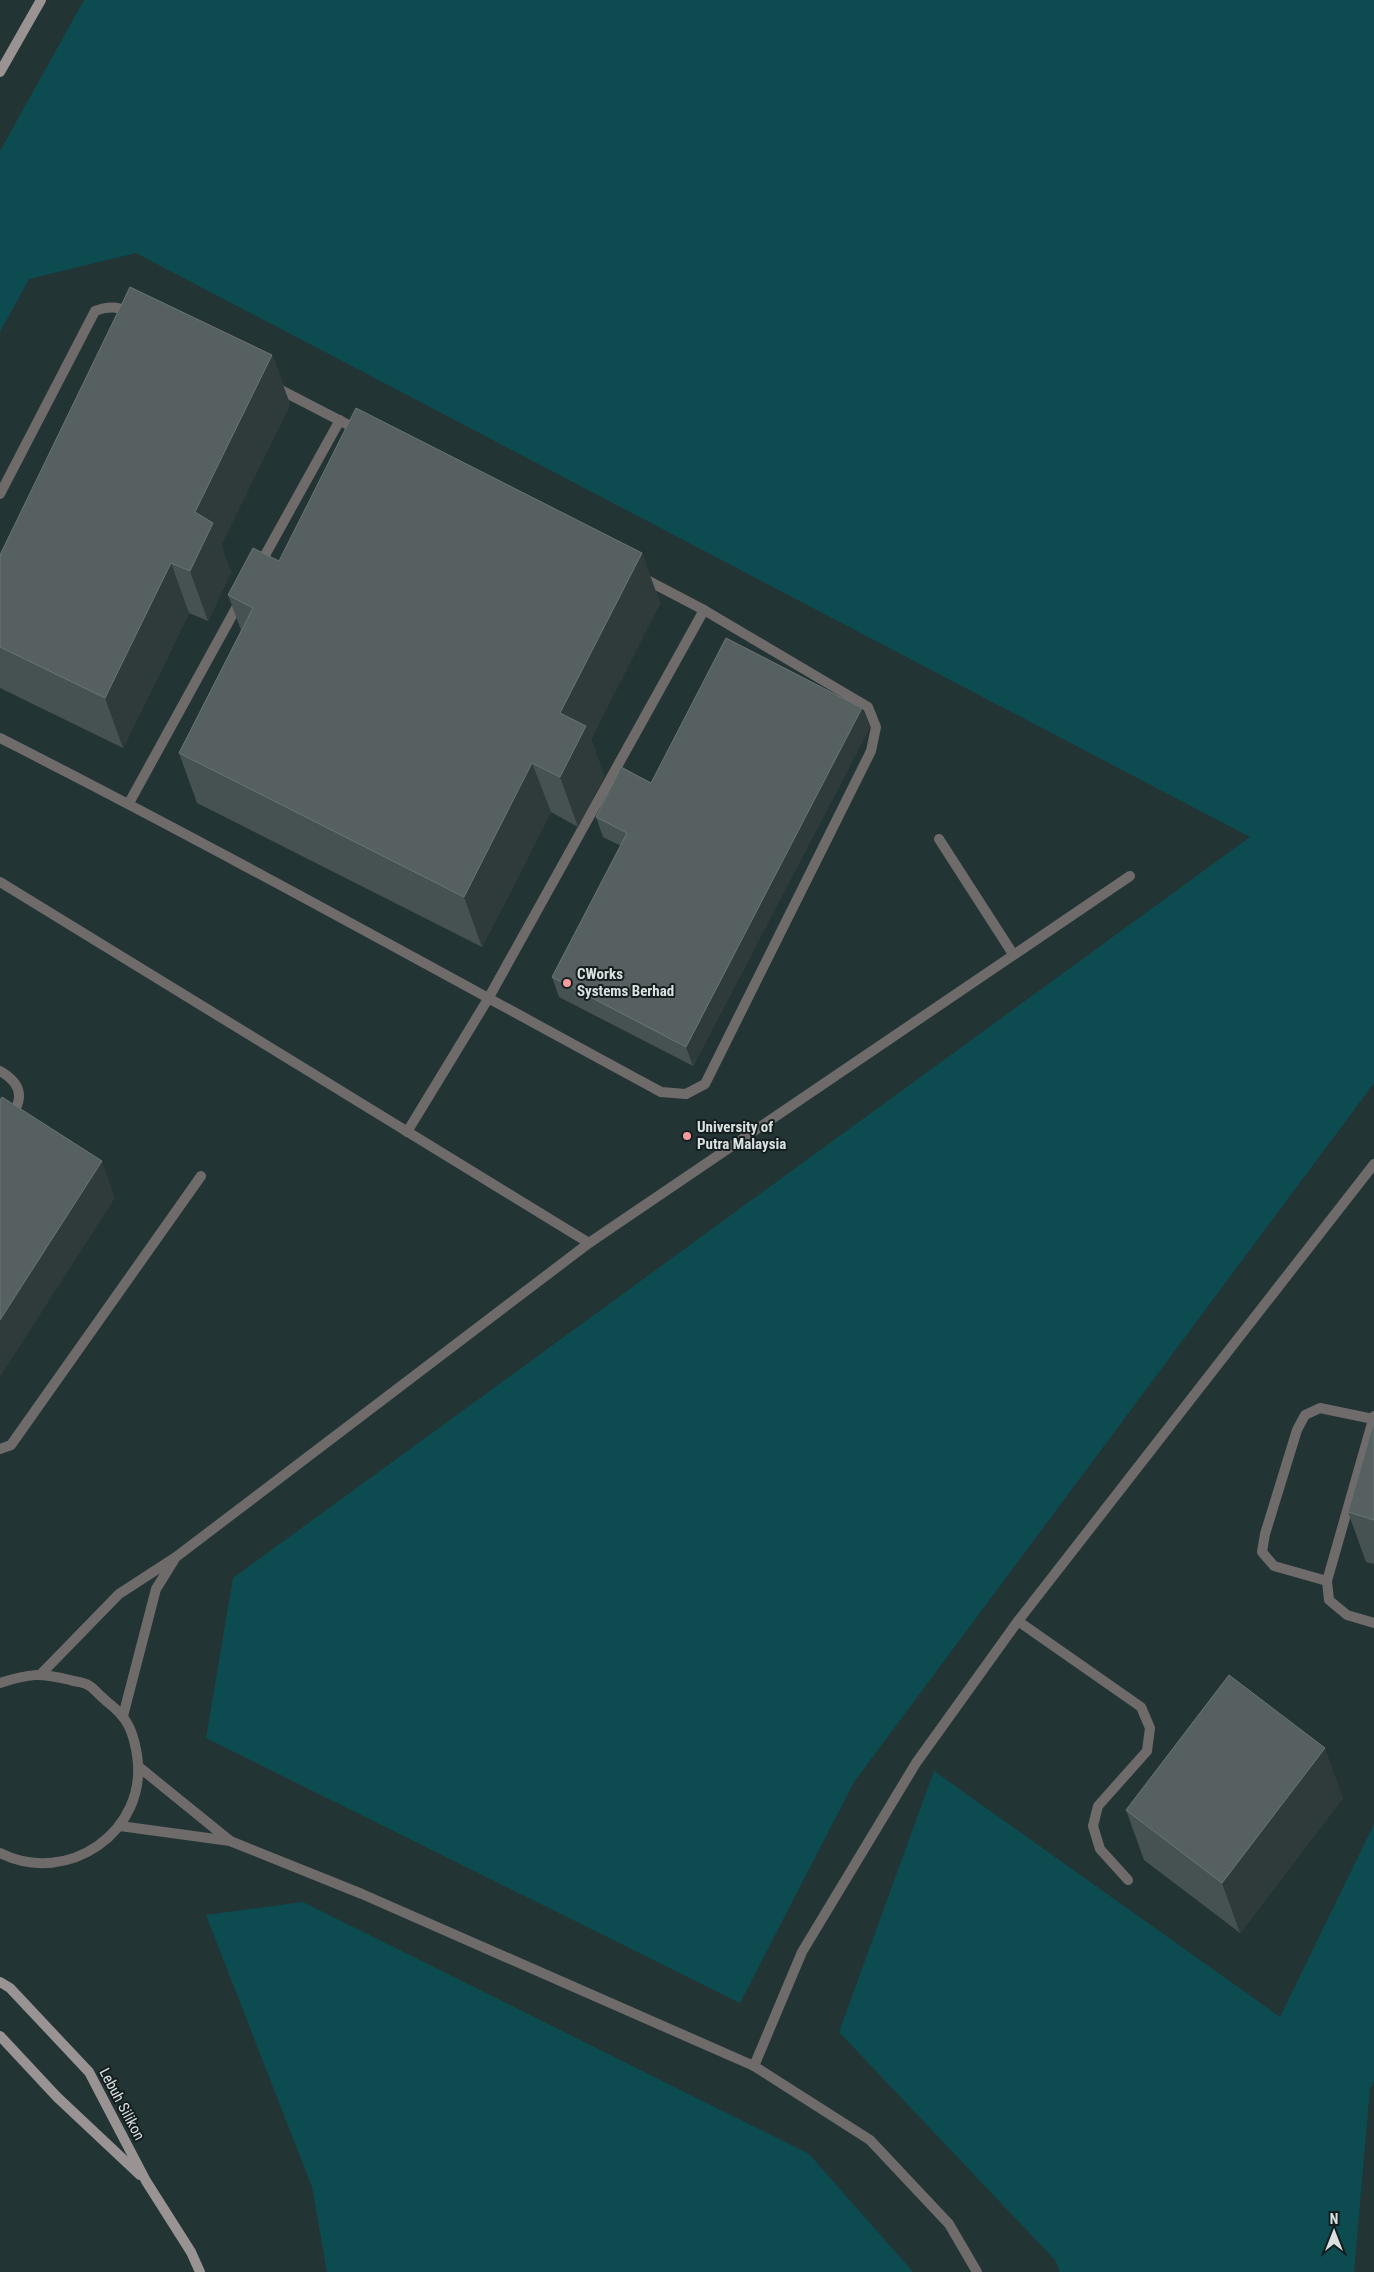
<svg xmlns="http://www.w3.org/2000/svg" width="1374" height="2272" font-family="'Roboto Condensed',sans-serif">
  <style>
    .built { fill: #233435 }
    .green { fill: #0c4c50 }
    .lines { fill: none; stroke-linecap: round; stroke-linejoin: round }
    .lane { stroke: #706b6b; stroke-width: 10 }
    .street { stroke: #706b6b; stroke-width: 10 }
    .secondary { stroke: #9a9393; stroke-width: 10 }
    .wall { fill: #465151 }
    .shaded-wall { fill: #2f3a3a }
    .building { fill: #566060; stroke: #6a7474 }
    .poi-dot { fill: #f59b9c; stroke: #151e1f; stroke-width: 2 }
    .labels { text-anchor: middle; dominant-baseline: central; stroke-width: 4; stroke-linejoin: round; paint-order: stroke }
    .poi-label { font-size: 15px; font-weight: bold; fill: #d9e0e0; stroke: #151e1f; text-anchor: start }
    .street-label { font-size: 15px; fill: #d9e0e0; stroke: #151e1f }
  </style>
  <rect width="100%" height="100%" fill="#1e2828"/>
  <rect class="built" x="0" y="0" width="1374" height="2272"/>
  <g class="green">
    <polygon points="84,0 1374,0 1374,1083 854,1782 740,2003 206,1738 233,1578 1250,837 136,253 29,279 0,332 0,151"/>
    <polygon points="934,1771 1280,2017 1374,1824 1374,2081 1370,2088 1354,2272 1060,2272 1055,2260 839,2032"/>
    <polygon points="303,1902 809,2154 913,2272 327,2272 312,2187 206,1915"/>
  </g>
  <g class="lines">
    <g class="lane">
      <polyline points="275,387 360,431"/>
      <path d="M0,494L95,311C108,306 118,306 131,313"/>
      <polyline points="259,566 340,420"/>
      <polyline points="641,577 704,610"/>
      <path d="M0,738C223,851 441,973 661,1092L686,1094L705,1084L871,751L876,727L868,707L704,610L488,999L407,1132"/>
      <polyline points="129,803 240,601"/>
      <polyline points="939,839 1013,954"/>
      <polyline points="0,882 589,1243"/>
      <path d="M0,1071C34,1090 15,1111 0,1136"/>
      <polyline points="1374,1416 1327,1581 1329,1600 1347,1615 1374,1623"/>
      <polyline points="0,1449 11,1445 201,1176"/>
      <polyline points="1327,1581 1274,1566 1262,1552 1265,1534 1297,1430 1305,1415 1320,1408 1373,1419"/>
      <polyline points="1018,1621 1141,1707 1150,1728 1147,1751 1098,1806 1093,1826 1100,1849 1128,1880"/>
      <polyline points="42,1673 119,1594 176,1557 589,1243 1130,876"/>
      <polyline points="123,1716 156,1589 174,1560"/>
      <polyline points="139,1767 229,1840"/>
      <polyline points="120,1826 230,1841 362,1894 754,2066 870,2140 949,2224 977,2272"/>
      <polyline points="754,2066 802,1952 916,1763 1018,1621 1374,1164"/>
    </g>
    <path class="street" d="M0,1683C30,1673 40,1673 70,1680C76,1682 84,1682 88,1685C94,1688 98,1694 103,1698C109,1704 117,1709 122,1716C131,1726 135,1742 137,1755C149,1831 68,1887 0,1853"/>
    <g class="secondary">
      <polyline points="0,72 41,0"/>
      <polyline points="0,1982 10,1988 89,2072 146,2181 191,2252 200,2272"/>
      <polyline points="0,2036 57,2097 140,2175"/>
    </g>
  </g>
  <g class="wall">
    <polygon points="272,355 290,404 221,545 231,572 208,621 189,613 123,748 0,688 0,555"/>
    <polygon points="642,553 660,603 591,739 604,776 578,827 551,812 482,947 197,803 179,753 241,630 228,595 279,561"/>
    <polygon points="870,727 693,1066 559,997 552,977 621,846 603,837 596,817 651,783"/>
    <polygon points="1374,1421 1374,1564 1366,1562 1348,1512"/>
    <polygon points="1343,1798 1240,1933 1144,1860 1126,1810"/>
  </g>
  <g class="shaded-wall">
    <polygon points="272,355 290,404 221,545 231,572 208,621 190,571 195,512"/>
    <polygon points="642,553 660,603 591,739 604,776 578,827 560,777 560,713"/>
    <polygon points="171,563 189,613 123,748 105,698"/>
    <polygon points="862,708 870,727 693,1066 686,1047"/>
    <polygon points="532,763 551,812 482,947 464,897"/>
    <polygon points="102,1161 115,1198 0,1377 0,1320"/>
    <polygon points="1325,1748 1343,1798 1240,1933 1222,1883"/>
  </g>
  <g class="building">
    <polygon points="130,287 272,355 195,512 213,523 190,571 171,563 105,698 0,647 0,555"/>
    <polygon points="356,408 642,553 560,713 586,726 560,777 532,763 464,897 179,753 253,608 228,595 253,548 279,561"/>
    <polygon points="726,638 862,708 686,1047 552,977 627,833 596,817 621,767 651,783"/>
    <polygon points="2,1097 102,1161 0,1320 0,1100"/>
    <polygon points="1374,1421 1374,1520 1348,1512"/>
    <polygon points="1229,1675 1325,1748 1222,1883 1126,1810"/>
  </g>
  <g class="poi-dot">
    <circle cx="567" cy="983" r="5"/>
    <circle cx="687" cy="1136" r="5"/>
  </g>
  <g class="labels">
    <g class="poi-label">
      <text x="577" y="974">CWorks<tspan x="577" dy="17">Systems Berhad</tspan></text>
      <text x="697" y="1127">University of<tspan x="697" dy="17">Putra Malaysia</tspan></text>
    </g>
    <g class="street-label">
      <text transform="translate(122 2104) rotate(62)">Lebuh Silikon</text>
    </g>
  </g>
  <g transform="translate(1334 2232)" stroke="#151e1f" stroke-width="4" paint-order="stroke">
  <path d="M0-4L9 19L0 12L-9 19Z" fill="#d9e0e0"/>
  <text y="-8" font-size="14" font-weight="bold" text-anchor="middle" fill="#d9e0e0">N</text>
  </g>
</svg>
